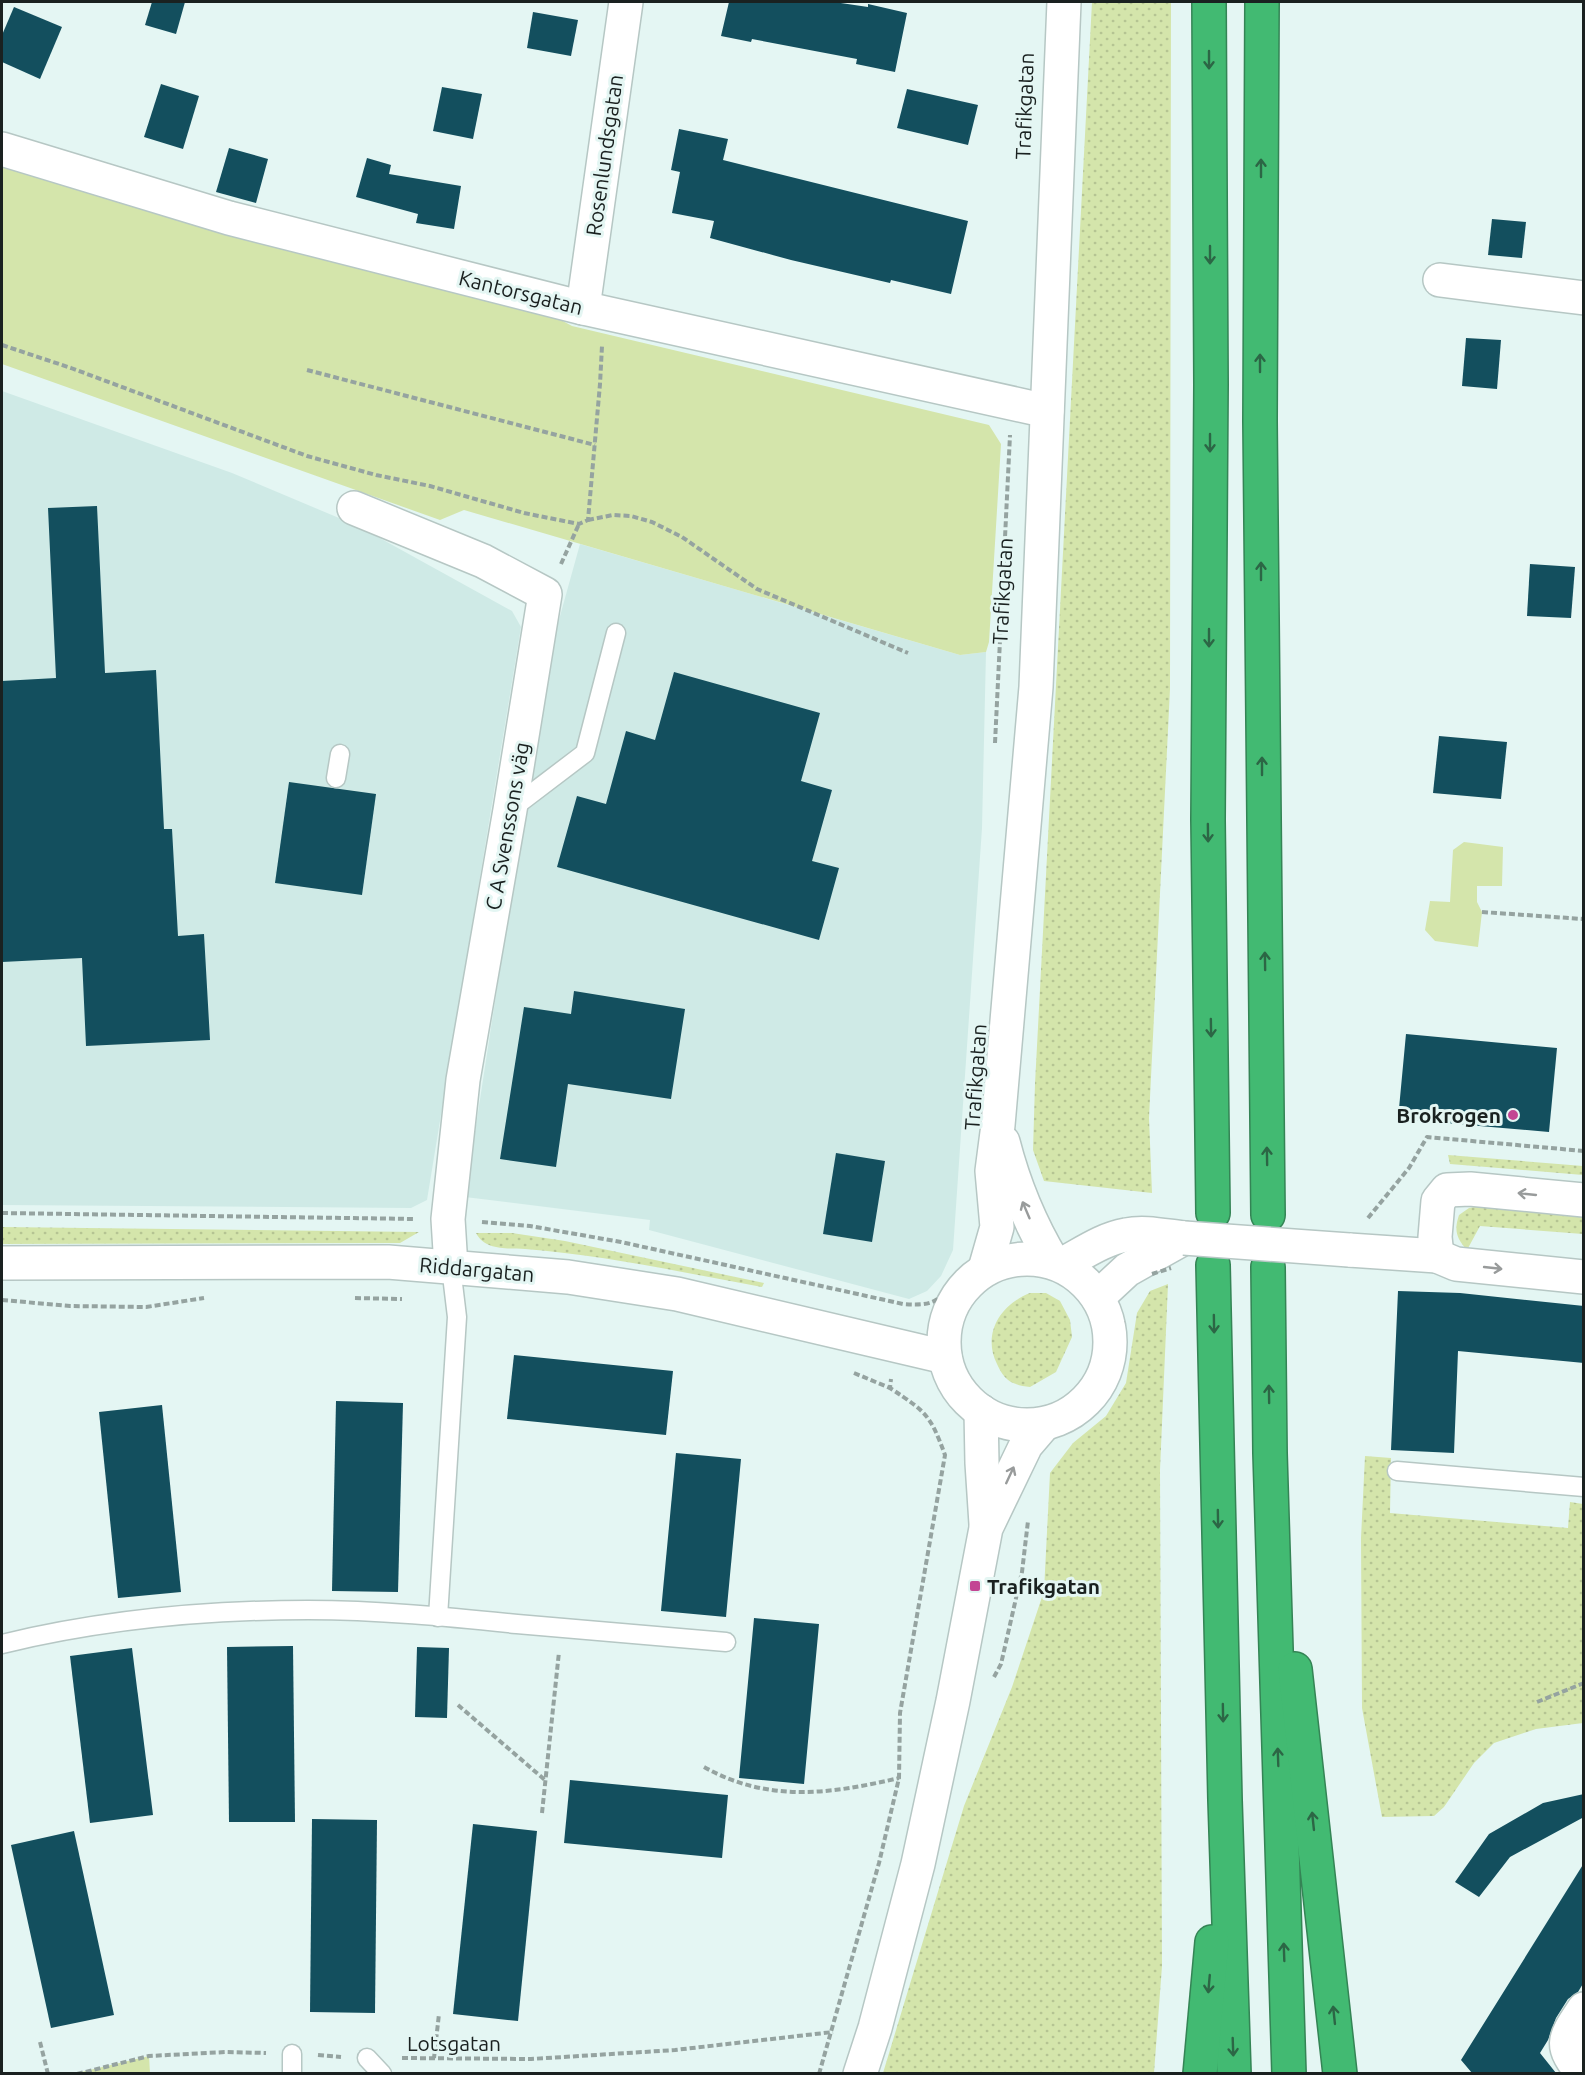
<svg xmlns="http://www.w3.org/2000/svg" width="1585" height="2075" font-family="Ubuntu,sans-serif">
  <style>
    .built { fill: #cfeae6 }
    .grass { fill: url(#grass-dots) }
    .green { fill: #d4e5ab }
    .building { fill: #134f5e }
    .lines { fill: none; stroke-linecap: round; stroke-linejoin: round }
    .lane-casing { stroke: #b6c7c4; stroke-width: 21 }
    .street-casing { stroke: #b6c7c4; stroke-width: 36 }
    .secondary-casing { stroke: #b6c7c4; stroke-width: 36 }
    .highway-casing { stroke: #348455; stroke-width: 36 }
    .path { stroke: #95a3a0; stroke-width: 4; stroke-dasharray: 6 3; stroke-linecap: butt }
    .lane { stroke: #fff; stroke-width: 18 }
    .street { stroke: #fff; stroke-width: 33 }
    .secondary { stroke: #fff; stroke-width: 33 }
    .highway { stroke: #42ba72; stroke-width: 33 }
    .street-bridge-casing { stroke: #b6c7c4; stroke-width: 36; stroke-linecap: butt }
    .path-bridge { stroke: #95a3a0; stroke-width: 4; stroke-dasharray: 6 3; stroke-linecap: butt }
    .street-bridge { stroke: #fff; stroke-width: 33 }
    .oneway { stroke: #2c6645 }
    .oneway2 { stroke: #989b9b }
    .poi-dot { fill: #c34593; stroke: #e4f6f3; stroke-width: 2 }
    .labels { text-anchor: middle; dominant-baseline: central; stroke-width: 6; stroke-linejoin: round; paint-order: stroke }
    .street-label { font-size: 21px; fill: #1a2120; stroke: #e4f6f3 }
    .poi-label { font-size: 21px; font-weight: bold; fill: #1a2120; stroke: #e4f6f3; text-anchor: end }
  </style>
  <defs>
    <pattern id="grass-dots" width="8" height="8" patternUnits="userSpaceOnUse" patternTransform="scale(1.5)"><rect width="8" height="8" fill="#d4e5ab"/><path d="M2 2h.1M6 6h.1" fill="none" stroke="#b5c493" stroke-width="1.8" stroke-linecap="round"/></pattern>
  </defs>
  <rect width="100%" height="100%" fill="#e4f6f3"/>
  <g class="built">
    <polygon points="2,391 232,473 358,526 512,611 521,627 427,1200 411,1208 2,1205"/>
    <polygon points="580,544 960,655 986,652 982,828 953,1250 941,1276 927,1291 909,1299 649,1230 650,1220 465,1197 547,663"/>
  </g>
  <g class="grass">
    <polygon points="1092,2 1171,2 1170,689 1149,1118 1152,1193 1044,1181 1033,1150 1035,1084"/>
    <polygon points="1448,1155 1583,1166 1583,1175 1450,1164"/>
    <path d="M1484,1205L1583,1213V1234L1480,1226L1467,1250C1456,1238 1454,1230 1459,1215L1469,1208Z"/>
    <polygon points="2,1227 419,1232 400,1243 2,1244"/>
    <path d="M476,1233H512L565,1241L764,1283L762,1287C684,1273 605,1255 525,1249C509,1248 485,1251 476,1233Z"/>
    <polygon points="1168,1284 1160,1470 1162,1966 1154,2073 883,2073 964,1806 1012,1687 1044,1591 1050,1473 1073,1443 1106,1416 1126,1383 1137,1313 1150,1291"/>
    <path d="M1030,1293H1046L1060,1301L1070,1320L1072,1337L1056,1372L1030,1387C1025,1386 1020,1386 1016,1384C1006,1381 1001,1373 997,1364C982,1334 1000,1305 1030,1293Z"/>
    <polygon points="1365,1456 1391,1458 1390,1513 1568,1528 1570,1502 1583,1504 1583,1723 1536,1729 1494,1743 1474,1763 1444,1807 1434,1816 1382,1817 1362,1708 1361,1538"/>
  </g>
  <g class="green">
    <polygon points="2,161 548,313 572,326 989,425 1001,444 989,642 986,652 960,655 464,510 440,520 2,364"/>
    <polygon points="1464,842 1503,847 1502,886 1477,886 1477,902 1482,912 1478,947 1435,941 1425,930 1430,901 1450,902 1453,850"/>
    <polygon points="149,2056 150,2073 77,2073"/>
  </g>
  <g class="building">
    <polygon points="152,2 185,2 176,34 145,25"/>
    <polygon points="729,2 834,2 868,7 868,4 907,13 895,72 856,64 857,59 752,39 751,42 721,36"/>
    <polygon points="14,7 62,27 40,79 2,62 2,35"/>
    <polygon points="533,12 578,20 571,56 527,48"/>
    <polygon points="161,84 199,96 183,149 144,137"/>
    <polygon points="442,87 482,94 473,139 433,131"/>
    <polygon points="907,89 978,105 968,145 897,128"/>
    <polygon points="679,129 728,139 723,160 968,221 951,294 891,280 890,283 791,260 710,238 714,221 672,213 680,172 671,170"/>
    <polygon points="229,148 268,159 256,203 216,192"/>
    <polygon points="367,158 391,165 389,174 461,186 454,229 416,223 418,214 356,197"/>
    <polygon points="1492,219 1526,222 1522,258 1488,255"/>
    <polygon points="1466,338 1501,340 1497,389 1462,386"/>
    <polygon points="97,506 105,673 156,670 164,829 172,829 178,936 204,934 210,1040 86,1046 82,958 2,962 2,681 56,678 48,508"/>
    <polygon points="1530,564 1575,567 1571,618 1527,616"/>
    <polygon points="674,672 820,713 801,781 832,790 812,861 839,868 819,940 557,867 577,796 606,804 626,731 655,740"/>
    <polygon points="1439,736 1507,742 1501,799 1433,793"/>
    <polygon points="289,782 376,794 362,895 275,883"/>
    <polygon points="574,991 685,1009 671,1099 568,1084 556,1167 500,1159 524,1007 571,1014"/>
    <polygon points="1406,1034 1557,1048 1549,1132 1398,1119"/>
    <polygon points="836,1153 885,1161 872,1242 823,1234"/>
    <polygon points="1398,1291 1460,1293 1584,1306 1584,1363 1458,1351 1454,1453 1391,1450"/>
    <polygon points="514,1355 673,1371 666,1435 507,1419"/>
    <polygon points="336,1401 403,1403 398,1592 332,1591"/>
    <polygon points="162,1405 181,1592 118,1598 99,1412"/>
    <polygon points="676,1453 741,1459 726,1617 661,1611"/>
    <polygon points="754,1618 819,1624 804,1784 739,1778"/>
    <polygon points="293,1646 295,1822 229,1822 227,1647"/>
    <polygon points="417,1647 449,1648 447,1718 415,1717"/>
    <polygon points="132,1648 153,1815 90,1823 70,1656"/>
    <polygon points="570,1780 728,1795 722,1858 564,1843"/>
    <polygon points="1584,1794 1584,1817 1510,1857 1479,1897 1455,1882 1489,1834 1543,1803"/>
    <polygon points="312,1819 377,1820 375,2013 310,2012"/>
    <polygon points="473,1824 537,1831 518,2021 453,2014"/>
    <polygon points="74,1831 114,2015 51,2028 11,1845"/>
    <polygon points="1584,1863 1584,1982 1578,1992 1568,1999 1556,2018 1548,2040 1540,2053 1556,2073 1472,2073 1461,2060"/>
  </g>
  <g class="lines">
    <defs>
      <g id="lane">
        <polyline points="336,778 340,754"/>
        <polyline points="510,810 585,753 616,633"/>
        <polyline points="1397,1471 1584,1487"/>
        <polyline points="438,1617 457,1317 451,1267"/>
        <path d="M2,1644C101,1620 206,1610 308,1610C377,1610 449,1617 517,1624C587,1630 656,1636 726,1642"/>
        <polyline points="367,2058 382,2074"/>
        <polyline points="292,2074 292,2054"/>
      </g>
      <g id="street">
        <polyline points="2,149 229,218 583,308 1047,411"/>
        <polyline points="1440,280 1584,298"/>
        <polyline points="583,308 626,2"/>
        <polyline points="354,508 483,561 545,594 510,810 463,1080 448,1219 451,1267"/>
        <polyline points="1349,1250 1437,1256 1435,1237 1438,1201 1447,1190 1470,1189 1584,1200"/>
        <polyline points="1437,1256 1456,1264 1584,1277"/>
        <path d="M1061,1265C1082,1254 1103,1239 1126,1235C1145,1231 1165,1236 1184,1238"/>
        <polyline points="1098,1297 1127,1270 1184,1238"/>
        <path d="M1583,2074C1558,2044 1564,2039 1584,2009"/>
      </g>
      <g id="secondary">
        <path d="M1003,1142C1014,1185 1030,1224 1053,1262"/>
        <circle cx="1027" cy="1342" r="83"/>
        <polyline points="2,1263 388,1262 568,1277 677,1294 945,1357"/>
        <polyline points="985,1269 997,1227 992,1171 998,1125 1036,687 1064,2"/>
        <polyline points="981,1411 982,1463 986,1524"/>
        <polyline points="860,2074 875,2028 918,1864 953,1701 986,1528 1026,1445 1044,1424"/>
      </g>
      <g id="highway">
        <polyline points="1209,2 1211,384 1208,820 1213,1213"/>
        <polyline points="1262,2 1260,421 1268,1215"/>
        <polyline points="1213,1265 1225,1800 1234,2074"/>
        <polyline points="1268,1267 1270,1453 1289,2074"/>
        <polyline points="1295,1669 1340,2074"/>
        <polyline points="1200,2074 1212,1942"/>
      </g>
    </defs>
    <use href="#lane" class="lane-casing"/>
    <use href="#street" class="street-casing"/>
    <use href="#secondary" class="secondary-casing"/>
    <use href="#highway" class="highway-casing"/>
    <g class="path">
      <polyline points="2,345 71,368 307,456 376,475 430,486 524,513 579,524 588,520 600,384 602,346"/>
      <polyline points="307,370 595,445"/>
      <polyline points="588,520 613,515 631,516 652,522 682,537 757,589 908,653"/>
      <polyline points="561,564 579,524"/>
      <polyline points="995,743 1010,435"/>
      <polyline points="1482,912 1583,919"/>
      <polyline points="2,1213 415,1219"/>
      <polyline points="1368,1218 1409,1168 1427,1137 1584,1151"/>
      <path d="M482,1222L530,1226L621,1242L903,1304C932,1306 937,1303 955,1281"/>
      <polyline points="355,1298 402,1299"/>
      <polyline points="2,1300 70,1306 146,1307 204,1298"/>
      <polyline points="854,1373 890,1388"/>
      <path d="M1076,1421C1112,1386 1119,1368 1123,1320"/>
      <polyline points="994,1677 1001,1664 1022,1572 1028,1521"/>
      <polyline points="1537,1702 1584,1683"/>
      <polyline points="458,1705 545,1780"/>
      <path d="M704,1767C768,1803 831,1794 899,1778"/>
      <polyline points="542,1813 559,1652"/>
      <polyline points="40,2042 48,2074"/>
      <polyline points="318,2055 341,2057"/>
      <polyline points="402,2058 531,2059 675,2050 833,2032"/>
      <polyline points="434,2058 439,2014"/>
      <polyline points="77,2074 149,2056 226,2052 266,2053"/>
      <path d="M819,2074L879,1863L899,1778L900,1713L945,1455C930,1414 926,1412 890,1388L891,1379"/>
    </g>
    <use href="#lane" class="lane"/>
    <use href="#street" class="street"/>
    <use href="#secondary" class="secondary"/>
    <use href="#highway" class="highway"/>
    <defs>
      <polyline id="street-bridge" points="1184,1238 1349,1250"/>
    </defs>
    <use href="#street-bridge" class="street-bridge-casing"/>
    <polyline class="path-bridge" points="1152,1274 1171,1268"/>
    <use href="#street-bridge" class="street-bridge"/>
  </g>
  <defs><path id="oneway-shaft" d="M-6 0H5M1.5-3L5.5 0L1.5 3" fill="none" stroke-width="1.6" stroke-linecap="round" stroke-linejoin="round" transform="scale(1.5)"/></defs>
  <g class="oneway">
    <use href="#oneway-shaft" transform="translate(1209 60) rotate(90)"/>
    <use href="#oneway-shaft" transform="translate(1261 168) rotate(-90)"/>
    <use href="#oneway-shaft" transform="translate(1210 255) rotate(90)"/>
    <use href="#oneway-shaft" transform="translate(1260 363) rotate(-90)"/>
    <use href="#oneway-shaft" transform="translate(1210 443) rotate(90)"/>
    <use href="#oneway-shaft" transform="translate(1261 571) rotate(-90)"/>
    <use href="#oneway-shaft" transform="translate(1209 638) rotate(90)"/>
    <use href="#oneway-shaft" transform="translate(1262 766) rotate(-90)"/>
    <use href="#oneway-shaft" transform="translate(1208 833) rotate(89)"/>
    <use href="#oneway-shaft" transform="translate(1265 961) rotate(-91)"/>
    <use href="#oneway-shaft" transform="translate(1211 1028) rotate(89)"/>
    <use href="#oneway-shaft" transform="translate(1267 1156) rotate(-91)"/>
    <use href="#oneway-shaft" transform="translate(1214 1324) rotate(89)"/>
    <use href="#oneway-shaft" transform="translate(1269 1394) rotate(-91)"/>
    <use href="#oneway-shaft" transform="translate(1218 1519) rotate(89)"/>
    <use href="#oneway-shaft" transform="translate(1223 1713) rotate(89)"/>
    <use href="#oneway-shaft" transform="translate(1278 1757) rotate(-92)"/>
    <use href="#oneway-shaft" transform="translate(1313 1821) rotate(-96)"/>
    <use href="#oneway-shaft" transform="translate(1284 1952) rotate(-92)"/>
    <use href="#oneway-shaft" transform="translate(1209 1984) rotate(95)"/>
    <use href="#oneway-shaft" transform="translate(1334 2015) rotate(-96)"/>
    <use href="#oneway-shaft" transform="translate(1233 2047) rotate(88)"/>
  </g>
  <g class="oneway2">
    <use href="#oneway-shaft" transform="translate(1527 1194) rotate(-174)"/>
    <use href="#oneway-shaft" transform="translate(1026 1210) rotate(-113)"/>
    <use href="#oneway-shaft" transform="translate(1493 1268) rotate(6)"/>
    <use href="#oneway-shaft" transform="translate(1010 1475) rotate(-65)"/>
  </g>
  <g class="poi-dot">
    <circle cx="1513" cy="1115" r="6"/>
    <rect x="969" y="1580" width="12" height="12" rx="3"/>
  </g>
  <g class="labels">
    <g class="street-label">
      <text transform="translate(1024 106) rotate(-88)">Trafikgatan</text>
      <text transform="translate(604 155) rotate(-82)">Rosenlundsgatan</text>
      <text transform="translate(521 292) rotate(14)">Kantorsgatan</text>
      <text transform="translate(1002 591) rotate(-87)">Trafikgatan</text>
      <text transform="translate(507 826) rotate(-80)">C A Svenssons väg</text>
      <text transform="translate(975 1077) rotate(-86)">Trafikgatan</text>
      <text transform="translate(477 1269) rotate(5)">Riddargatan</text>
      <text x="454" y="2043">Lotsgatan</text>
    </g>
    <g class="poi-label">
      <text x="1501" y="1115">Brokrogen</text>
      <text x="987" y="1586" text-anchor="start">Trafikgatan</text>
    </g>
  </g>
  <rect width="1585" height="2075" fill="none" stroke="#1a2120" stroke-width="6"/>
</svg>
